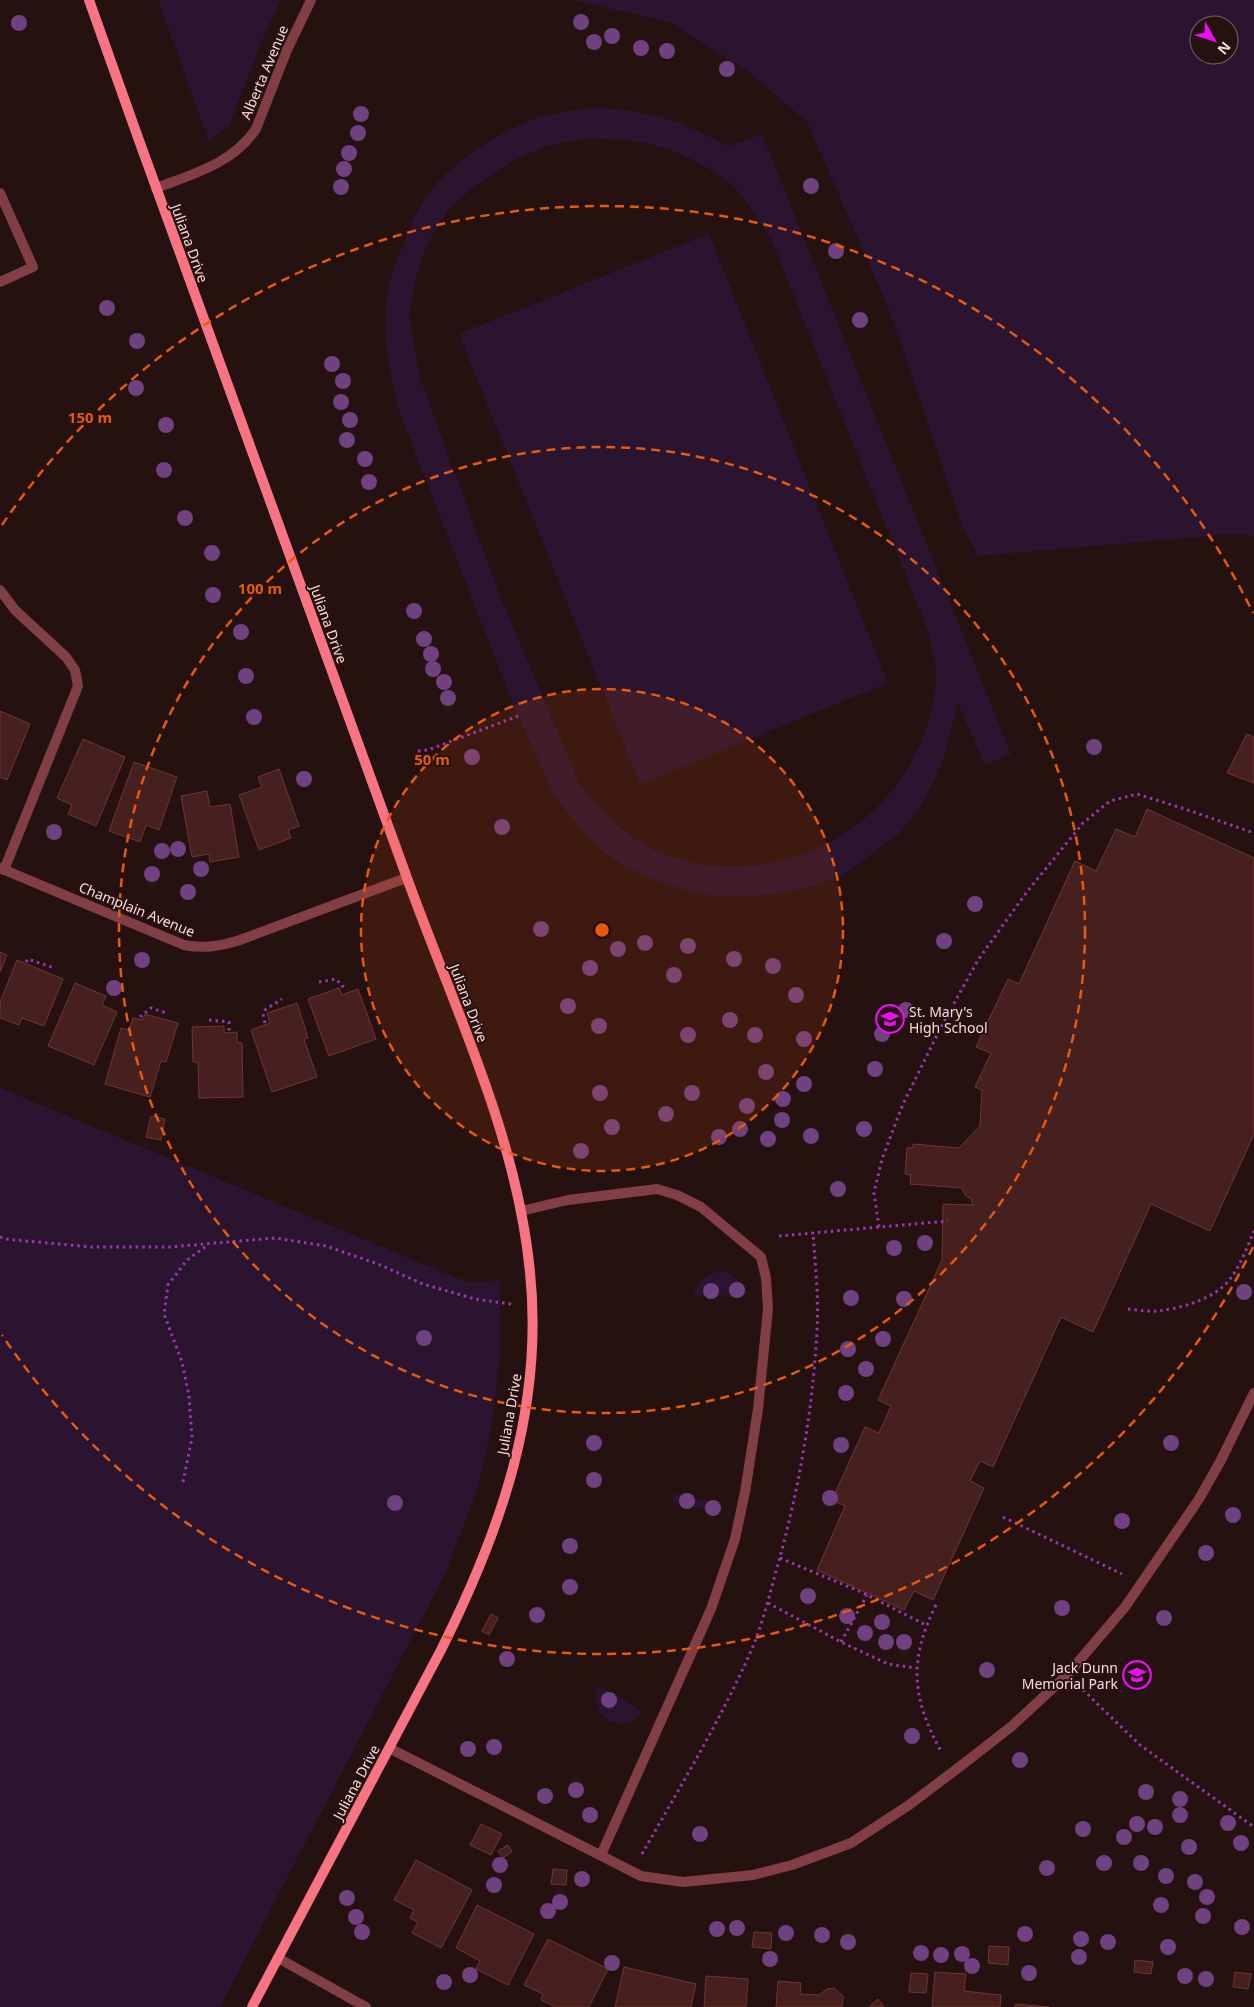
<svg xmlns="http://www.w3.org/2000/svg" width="1254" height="2007" font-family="'Noto Sans',sans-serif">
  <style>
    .green { fill: #2b1430; fill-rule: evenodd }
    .building { fill: #46201e; stroke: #713531 }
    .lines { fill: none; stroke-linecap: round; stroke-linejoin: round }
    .path { stroke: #9a36b2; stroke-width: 3; stroke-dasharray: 2.5 4; stroke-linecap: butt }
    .lane { stroke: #823e45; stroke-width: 10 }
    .street { stroke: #823e45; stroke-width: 10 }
    .secondary { stroke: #f87483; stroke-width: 10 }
    .tree { fill: #704080 }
    .ring { fill: none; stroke: #e8590c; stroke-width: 2.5; stroke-dasharray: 9 6 }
    .labels { text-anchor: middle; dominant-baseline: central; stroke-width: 4; stroke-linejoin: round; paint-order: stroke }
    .street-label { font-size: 14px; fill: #fdd8d9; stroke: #261111 }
    .poi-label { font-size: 14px; fill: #fdd8d9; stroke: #261111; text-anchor: start }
    .centre { fill: #e8590c; stroke: #261111; stroke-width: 2.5 }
    .ring-label { font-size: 15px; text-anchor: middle; font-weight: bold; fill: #e8590c; stroke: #261111; stroke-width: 4; stroke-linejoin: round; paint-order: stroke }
  </style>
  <rect width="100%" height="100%" fill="#261111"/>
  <g class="green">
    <polygon points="158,0 281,0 263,38 229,126 209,141"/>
    <path d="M574,0H1254V536L1233,534L978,556L962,526L888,307L807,122L750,73L672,23ZM1199,25H1229V55H1199Z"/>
    <path d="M594,108C607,109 620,109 633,111C667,116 698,130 728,146L762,134L1011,754L985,765L958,703L944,757L935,780L921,804L901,832L849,871L823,883L777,894L735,897L712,896L667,885L624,866L605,853L588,838L571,817L553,792L515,709L401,416C389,377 382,338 387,297C389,280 395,265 401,250C407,234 412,219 421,205C443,167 494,134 534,119C554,112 574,110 594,108ZM589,138C637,140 667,143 709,169C717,174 727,180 734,187C749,204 761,224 773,243L929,633C931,648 936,663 936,678C935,708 925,738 910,764C862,850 752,890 661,853C627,839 599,811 579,782L500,596L420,378L409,316L415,280L426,246L449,208L480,182L513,160L548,146Z"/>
    <polygon points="709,234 888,683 640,784 459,334"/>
    <polygon points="0,1088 469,1283 500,1280 500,1357 492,1425 478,1487 446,1572 220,2007 0,2007"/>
    <path d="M723,1271C734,1275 742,1283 747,1294L745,1295L697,1296L694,1294C698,1280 708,1272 723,1271Z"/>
    <polygon points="678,1494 717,1503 719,1510 715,1512 675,1503 672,1498"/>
    <path d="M598,1686L638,1708L641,1711C634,1729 608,1726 599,1711C595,1703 596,1696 596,1688Z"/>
  </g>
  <g class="building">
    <polygon points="0,711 30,724 7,780 0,777"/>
    <polygon points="1247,734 1254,737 1254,783 1227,773"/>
    <polygon points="83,739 125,757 96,826 68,814 72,805 57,798"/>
    <polygon points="134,762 177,777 159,830 146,825 140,842 109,831"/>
    <polygon points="279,769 299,826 288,830 291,838 259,850 239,795 262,787 258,777"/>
    <polygon points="207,791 210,807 230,804 239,857 210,862 209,854 192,857 181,796"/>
    <polygon points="1147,809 1254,858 1254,1134 1210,1231 1151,1204 1093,1332 1061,1317 993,1467 980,1461 970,1481 984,1488 933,1600 914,1591 904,1610 817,1570 845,1506 832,1500 865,1427 879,1433 891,1406 878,1400 942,1260 943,1204 973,1205 971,1199 965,1195 962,1188 910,1184 911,1175 905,1174 907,1148 913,1148 913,1144 959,1148 980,1126 982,1090 975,1087 991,1053 976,1047 1008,979 1019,984 1075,861 1096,871 1116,829 1135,837"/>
    <polygon points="0,952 7,955 0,972"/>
    <polygon points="17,960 63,979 44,1026 22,1018 19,1025 0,1018 0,1002"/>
    <polygon points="75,983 106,996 102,1005 117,1012 94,1065 48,1046"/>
    <polygon points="339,988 342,995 358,989 376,1039 329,1056 308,999"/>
    <polygon points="297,1003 308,1038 304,1039 317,1077 272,1092 251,1030 270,1023 267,1013"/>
    <polygon points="145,1014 178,1023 166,1062 161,1061 150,1097 105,1084 121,1028 129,1030 133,1018 143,1020"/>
    <polygon points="224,1026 224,1033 237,1032 237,1042 242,1043 243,1097 199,1098 198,1062 193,1062 192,1027"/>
    <polygon points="151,1116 165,1119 161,1140 146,1137"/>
    <polygon points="491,1614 498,1618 489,1635 482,1631"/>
    <polygon points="481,1824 502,1834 491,1855 470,1845"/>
    <polygon points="508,1845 512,1852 503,1858 498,1851"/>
    <polygon points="416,1860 472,1890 441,1948 412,1933 418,1922 410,1918 414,1910 394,1900"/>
    <polygon points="553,1869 567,1870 566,1885 551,1884"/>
    <polygon points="477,1905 534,1934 508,1985 476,1969 480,1961 456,1948"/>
    <polygon points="754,1932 772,1933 771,1949 752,1947"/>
    <polygon points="548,1939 608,1969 589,2007 555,2007 541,2000 543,1994 524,1985"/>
    <polygon points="989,1946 1009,1947 1008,1965 988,1963"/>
    <polygon points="1135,1960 1153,1962 1151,1974 1134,1972"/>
    <polygon points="624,1967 696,1984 691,2007 615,2007"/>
    <polygon points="935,1972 966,1974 964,1991 1001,1995 1000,2007 932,2007"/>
    <polygon points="1235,1972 1251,1974 1248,1989 1233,1987"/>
    <polygon points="911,1973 928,1974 926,1993 909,1992"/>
    <polygon points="706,1976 748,1979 746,2007 704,2007"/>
    <polygon points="778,1981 801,1983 800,1994 819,1995 827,1989 834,1988 843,1996 842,2007 776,2007"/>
    <polygon points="878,1999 884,2007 869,2007"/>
    <polygon points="1015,2004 1049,2007 1015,2007"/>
  </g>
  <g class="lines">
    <g class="path">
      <polyline points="418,751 428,750 518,716"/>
      <polyline points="26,962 28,959 54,968"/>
      <polyline points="319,982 336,979 346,990"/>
      <polyline points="140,1017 151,1008 167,1013"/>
      <polyline points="209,1020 229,1022 229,1031"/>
      <polyline points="265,1023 263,1014 266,1009 282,999"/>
      <polyline points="879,1227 874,1193 882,1159 903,1104 941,1027 978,960 1026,893 1083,823 1110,801 1137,794 1185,809 1254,833"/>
      <polyline points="779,1236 948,1221"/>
      <polyline points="0,1237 5,1239 91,1247 170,1247 275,1238 326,1246 378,1264 423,1284 475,1299 511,1304"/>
      <path d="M1128,1309C1138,1310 1148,1312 1158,1311C1182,1308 1215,1299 1230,1279C1241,1265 1247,1247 1254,1231"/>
      <polyline points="183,1482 192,1438 189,1396 182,1362 164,1314 168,1285 187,1260 208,1245"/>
      <polyline points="1003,1517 1122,1574"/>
      <polyline points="780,1558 861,1592 926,1625"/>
      <polyline points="768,1603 841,1642 888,1664 916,1668"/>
      <path d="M936,1605C908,1661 912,1699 942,1753"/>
      <polyline points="841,1642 867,1595"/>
      <polyline points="1083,1690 1140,1745 1254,1827"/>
      <path d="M642,1854C680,1787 720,1721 751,1651C764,1621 771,1588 780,1557C800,1483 813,1407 817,1330C819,1298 815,1265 813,1232"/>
    </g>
    <g class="lane">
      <polyline points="0,193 33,267 0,282"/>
      <polyline points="0,590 15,610 66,657 75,670 78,686 4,870"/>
      <polyline points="521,1211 568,1200 657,1189 677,1195 701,1207 761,1257 766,1278 768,1309 758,1409 745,1492 735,1539 711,1609 601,1855"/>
      <polyline points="389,1748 641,1876 683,1882 753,1875 792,1865 851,1843 909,1805 962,1765 1012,1726 1067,1675 1125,1607 1199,1499 1220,1462 1254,1393"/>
    </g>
    <g class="street">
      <path d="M156,188C193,174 232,164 256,129L287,50L311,0"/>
      <path d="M0,868L184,945C205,949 220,946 240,940L406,878"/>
      <polyline points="278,1958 366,2007"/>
    </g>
    <path class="secondary" d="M89,0C191,289 299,576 402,864C449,998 516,1129 530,1272C544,1408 501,1530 441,1650L252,2007"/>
  </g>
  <g class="tree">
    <circle cx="581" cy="22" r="8"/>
    <circle cx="19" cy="23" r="8"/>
    <circle cx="612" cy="36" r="8"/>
    <circle cx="594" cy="42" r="8"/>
    <circle cx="641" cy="48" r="8"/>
    <circle cx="667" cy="51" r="8"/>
    <circle cx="727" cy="69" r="8"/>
    <circle cx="361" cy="114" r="8"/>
    <circle cx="358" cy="133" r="8"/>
    <circle cx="349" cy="153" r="8"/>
    <circle cx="344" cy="169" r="8"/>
    <circle cx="811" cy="186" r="8"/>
    <circle cx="341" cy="187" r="8"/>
    <circle cx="836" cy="251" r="8"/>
    <circle cx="107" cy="308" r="8"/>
    <circle cx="860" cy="320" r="8"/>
    <circle cx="137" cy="341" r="8"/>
    <circle cx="332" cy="364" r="8"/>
    <circle cx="343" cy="381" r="8"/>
    <circle cx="136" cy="388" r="8"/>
    <circle cx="341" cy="402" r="8"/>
    <circle cx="350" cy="420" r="8"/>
    <circle cx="166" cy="425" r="8"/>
    <circle cx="347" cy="440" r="8"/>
    <circle cx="365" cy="459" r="8"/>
    <circle cx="164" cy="470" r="8"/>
    <circle cx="369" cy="482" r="8"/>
    <circle cx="185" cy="518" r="8"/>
    <circle cx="212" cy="553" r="8"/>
    <circle cx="213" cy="595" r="8"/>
    <circle cx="414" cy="611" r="8"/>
    <circle cx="241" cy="632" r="8"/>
    <circle cx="424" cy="639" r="8"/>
    <circle cx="431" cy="654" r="8"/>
    <circle cx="433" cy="669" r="8"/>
    <circle cx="246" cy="676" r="8"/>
    <circle cx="444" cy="682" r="8"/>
    <circle cx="448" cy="698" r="8"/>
    <circle cx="254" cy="717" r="8"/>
    <circle cx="1094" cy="747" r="8"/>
    <circle cx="472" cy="757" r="8"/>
    <circle cx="304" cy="779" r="8"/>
    <circle cx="502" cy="827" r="8"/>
    <circle cx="54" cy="832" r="8"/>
    <circle cx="178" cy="849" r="8"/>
    <circle cx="162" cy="851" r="8"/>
    <circle cx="201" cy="869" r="8"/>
    <circle cx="152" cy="874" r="8"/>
    <circle cx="188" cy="892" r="8"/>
    <circle cx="975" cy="904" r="8"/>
    <circle cx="541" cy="929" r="8"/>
    <circle cx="944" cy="941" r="8"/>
    <circle cx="645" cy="943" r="8"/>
    <circle cx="688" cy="946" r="8"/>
    <circle cx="618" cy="949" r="8"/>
    <circle cx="734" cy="959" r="8"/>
    <circle cx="142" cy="960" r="8"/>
    <circle cx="773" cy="966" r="8"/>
    <circle cx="590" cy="968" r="8"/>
    <circle cx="674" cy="975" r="8"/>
    <circle cx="114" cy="988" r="8"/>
    <circle cx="796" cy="995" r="8"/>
    <circle cx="568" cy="1006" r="8"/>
    <circle cx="906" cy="1010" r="8"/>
    <circle cx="730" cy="1020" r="8"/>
    <circle cx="599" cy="1026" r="8"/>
    <circle cx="882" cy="1034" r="8"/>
    <circle cx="688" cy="1035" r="8"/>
    <circle cx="755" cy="1035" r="8"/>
    <circle cx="804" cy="1039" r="8"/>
    <circle cx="875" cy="1069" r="8"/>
    <circle cx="766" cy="1072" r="8"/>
    <circle cx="804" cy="1084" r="8"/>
    <circle cx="600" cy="1093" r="8"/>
    <circle cx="692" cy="1093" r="8"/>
    <circle cx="783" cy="1099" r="8"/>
    <circle cx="747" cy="1106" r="8"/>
    <circle cx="666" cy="1114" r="8"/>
    <circle cx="782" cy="1120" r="8"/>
    <circle cx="612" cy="1127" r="8"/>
    <circle cx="740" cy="1129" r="8"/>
    <circle cx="864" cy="1129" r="8"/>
    <circle cx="811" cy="1136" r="8"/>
    <circle cx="719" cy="1137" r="8"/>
    <circle cx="768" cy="1139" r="8"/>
    <circle cx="581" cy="1151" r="8"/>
    <circle cx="838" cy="1189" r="8"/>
    <circle cx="925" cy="1243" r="8"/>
    <circle cx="894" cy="1248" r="8"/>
    <circle cx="737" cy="1290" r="8"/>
    <circle cx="711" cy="1291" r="8"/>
    <circle cx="1244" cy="1292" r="8"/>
    <circle cx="851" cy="1298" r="8"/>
    <circle cx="904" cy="1299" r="8"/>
    <circle cx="424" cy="1338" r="8"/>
    <circle cx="883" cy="1339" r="8"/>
    <circle cx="848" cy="1349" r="8"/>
    <circle cx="866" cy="1369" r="8"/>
    <circle cx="846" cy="1393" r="8"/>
    <circle cx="594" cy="1443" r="8"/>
    <circle cx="1171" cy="1443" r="8"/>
    <circle cx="841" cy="1445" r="8"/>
    <circle cx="594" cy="1480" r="8"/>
    <circle cx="830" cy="1498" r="8"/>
    <circle cx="687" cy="1501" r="8"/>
    <circle cx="395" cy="1503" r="8"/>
    <circle cx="713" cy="1508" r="8"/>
    <circle cx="1233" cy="1515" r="8"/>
    <circle cx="1122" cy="1521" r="8"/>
    <circle cx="570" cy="1546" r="8"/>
    <circle cx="1206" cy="1553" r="8"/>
    <circle cx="570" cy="1587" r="8"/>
    <circle cx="808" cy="1596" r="8"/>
    <circle cx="1062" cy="1608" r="8"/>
    <circle cx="537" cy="1615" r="8"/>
    <circle cx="847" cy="1616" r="8"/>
    <circle cx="1164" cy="1618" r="8"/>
    <circle cx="882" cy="1622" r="8"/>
    <circle cx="865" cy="1633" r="8"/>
    <circle cx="886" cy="1642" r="8"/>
    <circle cx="904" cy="1642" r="8"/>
    <circle cx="507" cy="1659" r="8"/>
    <circle cx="987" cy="1670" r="8"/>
    <circle cx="609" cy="1700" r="8"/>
    <circle cx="912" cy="1736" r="8"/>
    <circle cx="494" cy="1747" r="8"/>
    <circle cx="468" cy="1749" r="8"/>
    <circle cx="1020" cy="1760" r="8"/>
    <circle cx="576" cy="1790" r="8"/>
    <circle cx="1146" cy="1792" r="8"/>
    <circle cx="545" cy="1796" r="8"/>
    <circle cx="1180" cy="1799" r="8"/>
    <circle cx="590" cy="1815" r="8"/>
    <circle cx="1180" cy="1815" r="8"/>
    <circle cx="1228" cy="1823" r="8"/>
    <circle cx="1137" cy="1824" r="8"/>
    <circle cx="1155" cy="1827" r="8"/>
    <circle cx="1083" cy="1829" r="8"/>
    <circle cx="700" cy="1834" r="8"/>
    <circle cx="1124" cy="1837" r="8"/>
    <circle cx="1241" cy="1843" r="8"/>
    <circle cx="1189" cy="1847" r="8"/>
    <circle cx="1104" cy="1863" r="8"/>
    <circle cx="1141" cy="1863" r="8"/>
    <circle cx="500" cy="1865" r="8"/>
    <circle cx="1047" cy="1868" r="8"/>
    <circle cx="1166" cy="1876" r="8"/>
    <circle cx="582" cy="1879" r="8"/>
    <circle cx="1195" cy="1882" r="8"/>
    <circle cx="494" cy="1885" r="8"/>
    <circle cx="1207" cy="1897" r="8"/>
    <circle cx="347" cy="1898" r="8"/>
    <circle cx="560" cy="1902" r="8"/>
    <circle cx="1161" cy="1905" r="8"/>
    <circle cx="548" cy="1911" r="8"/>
    <circle cx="1203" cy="1916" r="8"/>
    <circle cx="356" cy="1917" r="8"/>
    <circle cx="1242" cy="1927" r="8"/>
    <circle cx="737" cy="1928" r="8"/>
    <circle cx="717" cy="1929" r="8"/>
    <circle cx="362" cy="1932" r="8"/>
    <circle cx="786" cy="1933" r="8"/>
    <circle cx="1025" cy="1934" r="8"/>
    <circle cx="822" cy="1935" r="8"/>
    <circle cx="1081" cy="1939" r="8"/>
    <circle cx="848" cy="1942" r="8"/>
    <circle cx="1108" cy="1942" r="8"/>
    <circle cx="1168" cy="1947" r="8"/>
    <circle cx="921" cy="1953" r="8"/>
    <circle cx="962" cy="1954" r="8"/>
    <circle cx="941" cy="1955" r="8"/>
    <circle cx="1079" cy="1957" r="8"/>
    <circle cx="770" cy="1959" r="8"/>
    <circle cx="612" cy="1963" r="8"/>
    <circle cx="972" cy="1966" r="8"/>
    <circle cx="1029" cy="1973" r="8"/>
    <circle cx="470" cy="1975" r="8"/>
    <circle cx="1185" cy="1976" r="8"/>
    <circle cx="1206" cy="1979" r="8"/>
    <circle cx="444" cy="1982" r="8"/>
  </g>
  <circle cx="602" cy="930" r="241" fill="#e8590c" fill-opacity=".12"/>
  <g class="ring">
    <circle cx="602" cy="930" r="241"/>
    <circle cx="602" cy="930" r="483"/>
    <path d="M1253 1247A724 724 0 0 1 2 1335M2 525A724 724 0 0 1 1253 613"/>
  </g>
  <defs>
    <symbol id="school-ring" viewBox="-11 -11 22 22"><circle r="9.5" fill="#261111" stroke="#ea0ef2" stroke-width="1.5"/><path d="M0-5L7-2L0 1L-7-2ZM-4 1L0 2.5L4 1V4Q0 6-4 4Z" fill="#ea0ef2"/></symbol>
    <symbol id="university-ring" viewBox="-11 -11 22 22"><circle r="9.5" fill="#261111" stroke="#ea0ef2" stroke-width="1.5"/><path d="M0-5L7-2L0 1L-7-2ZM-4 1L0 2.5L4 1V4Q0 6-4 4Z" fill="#ea0ef2"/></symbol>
  </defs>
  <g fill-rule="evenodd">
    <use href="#school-ring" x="874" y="1003" width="32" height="32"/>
    <use href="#university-ring" x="1121" y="1659" width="32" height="32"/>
  </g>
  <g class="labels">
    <g class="street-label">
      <text transform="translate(264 72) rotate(-67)">Alberta Avenue</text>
      <text transform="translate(190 243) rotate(70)">Juliana Drive</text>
      <text transform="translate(329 624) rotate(70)">Juliana Drive</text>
      <text transform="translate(137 909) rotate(22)">Champlain Avenue</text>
      <text transform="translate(469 1003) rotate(69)">Juliana Drive</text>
      <text transform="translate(509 1414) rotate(-80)">Juliana Drive</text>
      <text transform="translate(356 1782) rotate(-62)">Juliana Drive</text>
    </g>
    <g class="poi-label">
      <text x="909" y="1011">St. Mary's<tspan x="909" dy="16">High School</tspan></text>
      <text x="1118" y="1667" text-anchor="end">Jack Dunn<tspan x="1118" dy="16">Memorial Park</tspan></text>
    </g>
  </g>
  <circle cx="602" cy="930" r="8" class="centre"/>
  <g class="ring-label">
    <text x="90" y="423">150 m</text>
    <text x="260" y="594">100 m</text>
    <text x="432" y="765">50 m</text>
  </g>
  <g transform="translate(1214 40) rotate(129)"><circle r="24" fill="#261111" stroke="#7c6161"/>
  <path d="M0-4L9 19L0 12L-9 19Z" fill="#ea0ef2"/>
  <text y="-8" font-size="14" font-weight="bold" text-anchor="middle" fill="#fdd8d9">N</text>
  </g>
</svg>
